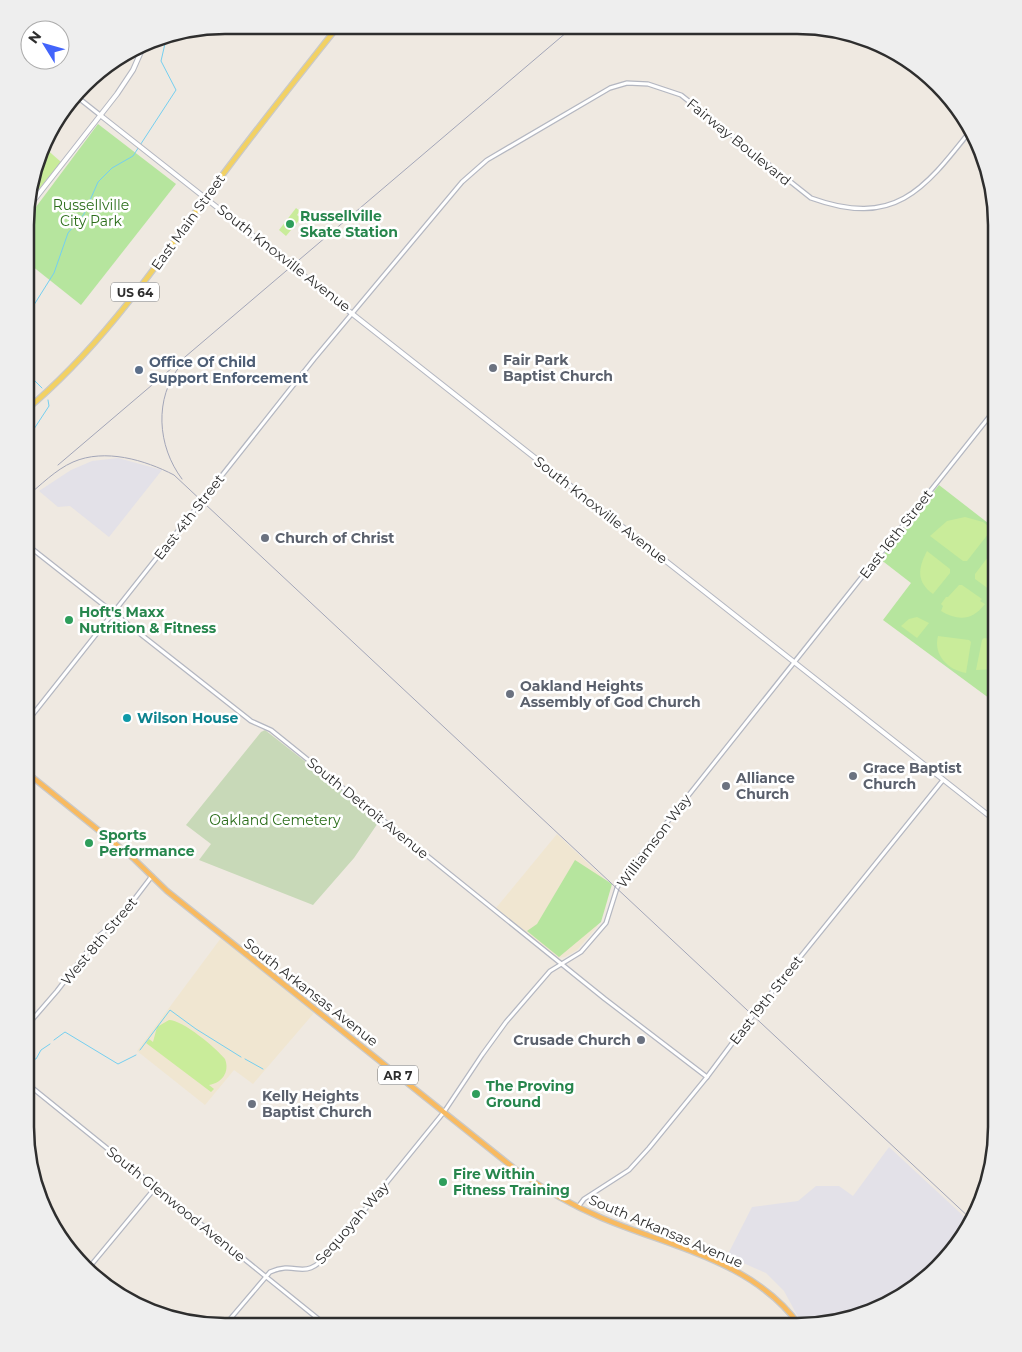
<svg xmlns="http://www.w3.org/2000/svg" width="1022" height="1352" font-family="Montserrat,sans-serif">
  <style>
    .industrial { fill: #e3e1e8 }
    .education { fill: #f0e6d1 }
    .green { fill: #b6e59e }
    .cemetery { fill: #c8d9b8 }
    .pitch { fill: #c9ec9a }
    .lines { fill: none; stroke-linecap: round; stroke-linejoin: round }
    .stream { stroke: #75cff0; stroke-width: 1 }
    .tertiary-casing { stroke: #b4b7c1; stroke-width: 5.5 }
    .secondary-casing { stroke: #b4b7c1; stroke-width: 6 }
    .primary-casing { stroke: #c9c9c9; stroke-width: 7 }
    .trunk-casing { stroke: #c9c9c9; stroke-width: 7 }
    .tertiary { stroke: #fff; stroke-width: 3 }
    .secondary { stroke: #fff; stroke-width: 4 }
    .primary { stroke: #f2d163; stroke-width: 4.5 }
    .trunk { stroke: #f8ba60; stroke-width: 4.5 }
    .rail { stroke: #a3a6b8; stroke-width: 1 }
    .leisure-dot { fill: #2e9e5b; stroke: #fff; stroke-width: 2 }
    .worship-dot { fill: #6b7280; stroke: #fff; stroke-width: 2 }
    .service-dot { fill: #5c6f8a; stroke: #fff; stroke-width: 2 }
    .culture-dot { fill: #0f9aa8; stroke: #fff; stroke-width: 2 }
    .labels { text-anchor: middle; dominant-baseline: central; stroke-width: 5; stroke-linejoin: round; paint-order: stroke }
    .shield { fill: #fff; stroke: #6d6d6d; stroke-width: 1 }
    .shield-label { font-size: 12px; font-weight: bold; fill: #2e2e2e }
    .street-label { font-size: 14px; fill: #2e2e2e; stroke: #fff }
    .park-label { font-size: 14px; fill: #2c6e1b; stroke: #fff }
    .leisure-label { font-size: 14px; font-weight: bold; fill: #27864d; stroke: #fff; text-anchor: start }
    .worship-label { font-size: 14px; font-weight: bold; fill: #5b616d; stroke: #fff; text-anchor: start }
    .service-label { font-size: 14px; font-weight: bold; fill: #4e5e75; stroke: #fff; text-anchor: start }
    .culture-label { font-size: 14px; font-weight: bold; fill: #0d838f; stroke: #fff; text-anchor: start }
    .rim { fill: none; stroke: #2e2e2e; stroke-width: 2.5 }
  </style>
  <rect width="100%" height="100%" fill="#efe9e1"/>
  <g class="industrial">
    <polygon points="118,458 162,470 109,537 70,506 58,507 39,491 71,470 92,461"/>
    <polygon points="889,1147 971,1223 963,1239 929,1277 886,1306 803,1326 784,1291 766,1273 727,1256 752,1207 798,1201 816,1186 839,1186 853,1196"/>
  </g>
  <g class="education">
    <polygon points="557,834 611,885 605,910 597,927 577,950 565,957 558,958 496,908"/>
    <polygon points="221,938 314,1013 253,1084 234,1070 205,1105 137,1051"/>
  </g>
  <g class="green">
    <polygon points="98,124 176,184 81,305 27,262 27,219"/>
    <polygon points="939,485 997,530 997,704 883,620 911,583 880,559"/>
    <polygon points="575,860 612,884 601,922 559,957 527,931 537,924"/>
  </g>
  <polygon class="cemetery" points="265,730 380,820 354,858 313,905 199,860 211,844 186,825 261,732"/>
  <g class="pitch">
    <polygon points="44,147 61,162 30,200 27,197"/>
    <polygon points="296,208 300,211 297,215 301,218 286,236 279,230"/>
    <polygon points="965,517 983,522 992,529 967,561 963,561 930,536 947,521"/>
    <polygon points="997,542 997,595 975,579 975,574 994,549 992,547"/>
    <path d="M927,551L950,569V573L933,594C916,582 918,568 927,551Z"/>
    <path d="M959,585H962L982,599L980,601L985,604C972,621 958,621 941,611L943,606L941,604L946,597H948Z"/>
    <polygon points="917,617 929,623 917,638 901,626 909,619"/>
    <path d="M938,636L969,640L971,642L966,673C948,670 933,655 938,636Z"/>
    <polygon points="984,638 997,640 997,669 976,670 982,640"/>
    <path d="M169,1020C183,1020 216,1048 225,1059C230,1072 222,1083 209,1085L214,1089L211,1092L146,1043L149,1039L153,1042L157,1027Z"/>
  </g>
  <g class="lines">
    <g class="stream">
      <polyline points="27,316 54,273 68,233 84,214 98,182 112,168 133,156 176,90 161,61 167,35"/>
      <polyline points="26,375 27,376"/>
      <polyline points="35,381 42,388"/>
      <polyline points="26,437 32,432 49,406 48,400"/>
      <polyline points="54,1040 65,1032 118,1064 136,1055"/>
      <polyline points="140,1050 170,1010 196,1029 241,1057"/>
      <polyline points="245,1059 263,1069"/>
      <polyline points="25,1060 36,1059 41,1050 50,1044"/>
    </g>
    <defs>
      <g id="tertiary">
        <polyline points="76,96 100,115"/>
        <polyline points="26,544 251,721 271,730 605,999 707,1077"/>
        <path d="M26,723L314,359L462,182L487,160L610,88L627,83L648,84L681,95L811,198C894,228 923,191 971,130"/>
        <polyline points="25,1028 57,991 100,935 120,918 152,876"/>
        <polyline points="25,1082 327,1326"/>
        <polyline points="578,1207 584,1199 629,1170 649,1148 707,1077 751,1018 943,780"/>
        <polyline points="87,1270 155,1188"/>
        <path d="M225,1325L270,1272C300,1259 302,1285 332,1250L444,1112L482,1055L506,1022L550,971L581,952L606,923L617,888L622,879L997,407"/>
      </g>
      <g id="secondary">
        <polyline points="100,115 997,822"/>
        <polyline points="27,209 117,94 133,70 144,45"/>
      </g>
      <path id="primary" d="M26,410C99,349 152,272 207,196C249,138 294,82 339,25"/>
      <path id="trunk" d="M26,772L133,858L167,891L515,1169C542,1188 571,1205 602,1218C671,1247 754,1261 800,1326"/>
    </defs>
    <use href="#tertiary" class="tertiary-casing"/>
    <use href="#secondary" class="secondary-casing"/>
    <use href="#primary" class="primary-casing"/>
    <use href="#trunk" class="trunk-casing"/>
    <use href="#tertiary" class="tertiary"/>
    <use href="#secondary" class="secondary"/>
    <use href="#primary" class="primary"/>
    <use href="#trunk" class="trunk"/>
    <g class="rail">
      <path d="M180,366C154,398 157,446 182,479"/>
      <polyline points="58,465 574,26"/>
      <path d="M26,497C41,485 55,470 73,462C105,448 145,460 174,475L972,1220"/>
    </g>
  </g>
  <g class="leisure-dot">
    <circle cx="290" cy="224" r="5"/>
    <circle cx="69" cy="620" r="5"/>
    <circle cx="89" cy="843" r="5"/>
    <circle cx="476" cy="1094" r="5"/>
    <circle cx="443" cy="1182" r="5"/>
  </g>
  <g class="worship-dot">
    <circle cx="493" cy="368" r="5"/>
    <circle cx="265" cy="538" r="5"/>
    <circle cx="510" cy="694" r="5"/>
    <circle cx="853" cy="776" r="5"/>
    <circle cx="726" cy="786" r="5"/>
    <circle cx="641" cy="1040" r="5"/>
    <circle cx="252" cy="1104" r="5"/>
  </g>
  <circle class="service-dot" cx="139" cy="370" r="5"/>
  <circle class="culture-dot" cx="127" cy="718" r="5"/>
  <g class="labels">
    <g class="shield">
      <rect x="111" y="282.5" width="48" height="19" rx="4"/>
      <rect x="378" y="1065.5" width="40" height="19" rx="4"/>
    </g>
    <g class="shield-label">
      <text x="135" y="292">US 64</text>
      <text x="398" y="1075">AR 7</text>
    </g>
    <g class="street-label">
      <text transform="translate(739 142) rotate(39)">Fairway Boulevard</text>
      <text transform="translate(188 222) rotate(-54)">East Main Street</text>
      <text transform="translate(284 258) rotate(38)">South Knoxville Avenue</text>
      <text transform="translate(601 510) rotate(38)">South Knoxville Avenue</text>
      <text transform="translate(189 517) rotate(-52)">East 4th Street</text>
      <text transform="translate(896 534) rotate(-52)">East 16th Street</text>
      <text transform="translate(368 808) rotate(39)">South Detroit Avenue</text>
      <text transform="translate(654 841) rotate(-53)">Williamson Way</text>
      <text transform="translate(99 941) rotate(-50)">West 8th Street</text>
      <text transform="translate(311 992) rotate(38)">South Arkansas Avenue</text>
      <text transform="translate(766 1000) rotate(-52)">East 19th Street</text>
      <text transform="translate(176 1204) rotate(39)">South Glenwood Avenue</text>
      <text transform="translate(352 1223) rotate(-49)">Sequoyah Way</text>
      <text transform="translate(666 1231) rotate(23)">South Arkansas Avenue</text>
    </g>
    <g class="park-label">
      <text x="91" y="205">Russellville<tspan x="91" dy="16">City Park</tspan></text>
      <text x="275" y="820">Oakland Cemetery</text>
    </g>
    <g class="leisure-label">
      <text x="300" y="216">Russellville<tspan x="300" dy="16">Skate Station</tspan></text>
      <text x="79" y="612">Hoft's Maxx<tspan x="79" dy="16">Nutrition &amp; Fitness</tspan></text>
      <text x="99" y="835">Sports<tspan x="99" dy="16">Performance</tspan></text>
      <text x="486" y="1086">The Proving<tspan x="486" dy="16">Ground</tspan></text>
      <text x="453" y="1174">Fire Within<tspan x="453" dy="16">Fitness Training</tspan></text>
    </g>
    <g class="worship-label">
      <text x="503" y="360">Fair Park<tspan x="503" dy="16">Baptist Church</tspan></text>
      <text x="275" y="538">Church of Christ</text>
      <text x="520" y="686">Oakland Heights<tspan x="520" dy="16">Assembly of God Church</tspan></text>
      <text x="863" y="768">Grace Baptist<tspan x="863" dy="16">Church</tspan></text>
      <text x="736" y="778">Alliance<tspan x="736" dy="16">Church</tspan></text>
      <text x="631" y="1040" text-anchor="end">Crusade Church</text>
      <text x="262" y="1096">Kelly Heights<tspan x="262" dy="16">Baptist Church</tspan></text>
    </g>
    <g class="service-label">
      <text x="149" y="362">Office Of Child<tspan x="149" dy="16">Support Enforcement</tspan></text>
    </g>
    <g class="culture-label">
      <text x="137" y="718">Wilson House</text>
    </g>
  </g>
  <path d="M0 0H1022V1352H0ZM225 34H797A191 191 0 0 1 988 225V1127A191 191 0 0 1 797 1318H225A191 191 0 0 1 34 1127V225A191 191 0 0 1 225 34Z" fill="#eee" fill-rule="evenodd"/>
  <path class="rim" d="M225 34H797A191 191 0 0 1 988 225V1127A191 191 0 0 1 797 1318H225A191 191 0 0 1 34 1127V225A191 191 0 0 1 225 34Z"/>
  <g transform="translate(45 45) rotate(307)"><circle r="24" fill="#ffffff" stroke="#ababab"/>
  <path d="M0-4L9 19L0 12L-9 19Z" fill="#4264fb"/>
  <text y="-8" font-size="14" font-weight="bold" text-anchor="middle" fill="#2e2e2e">N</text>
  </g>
</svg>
